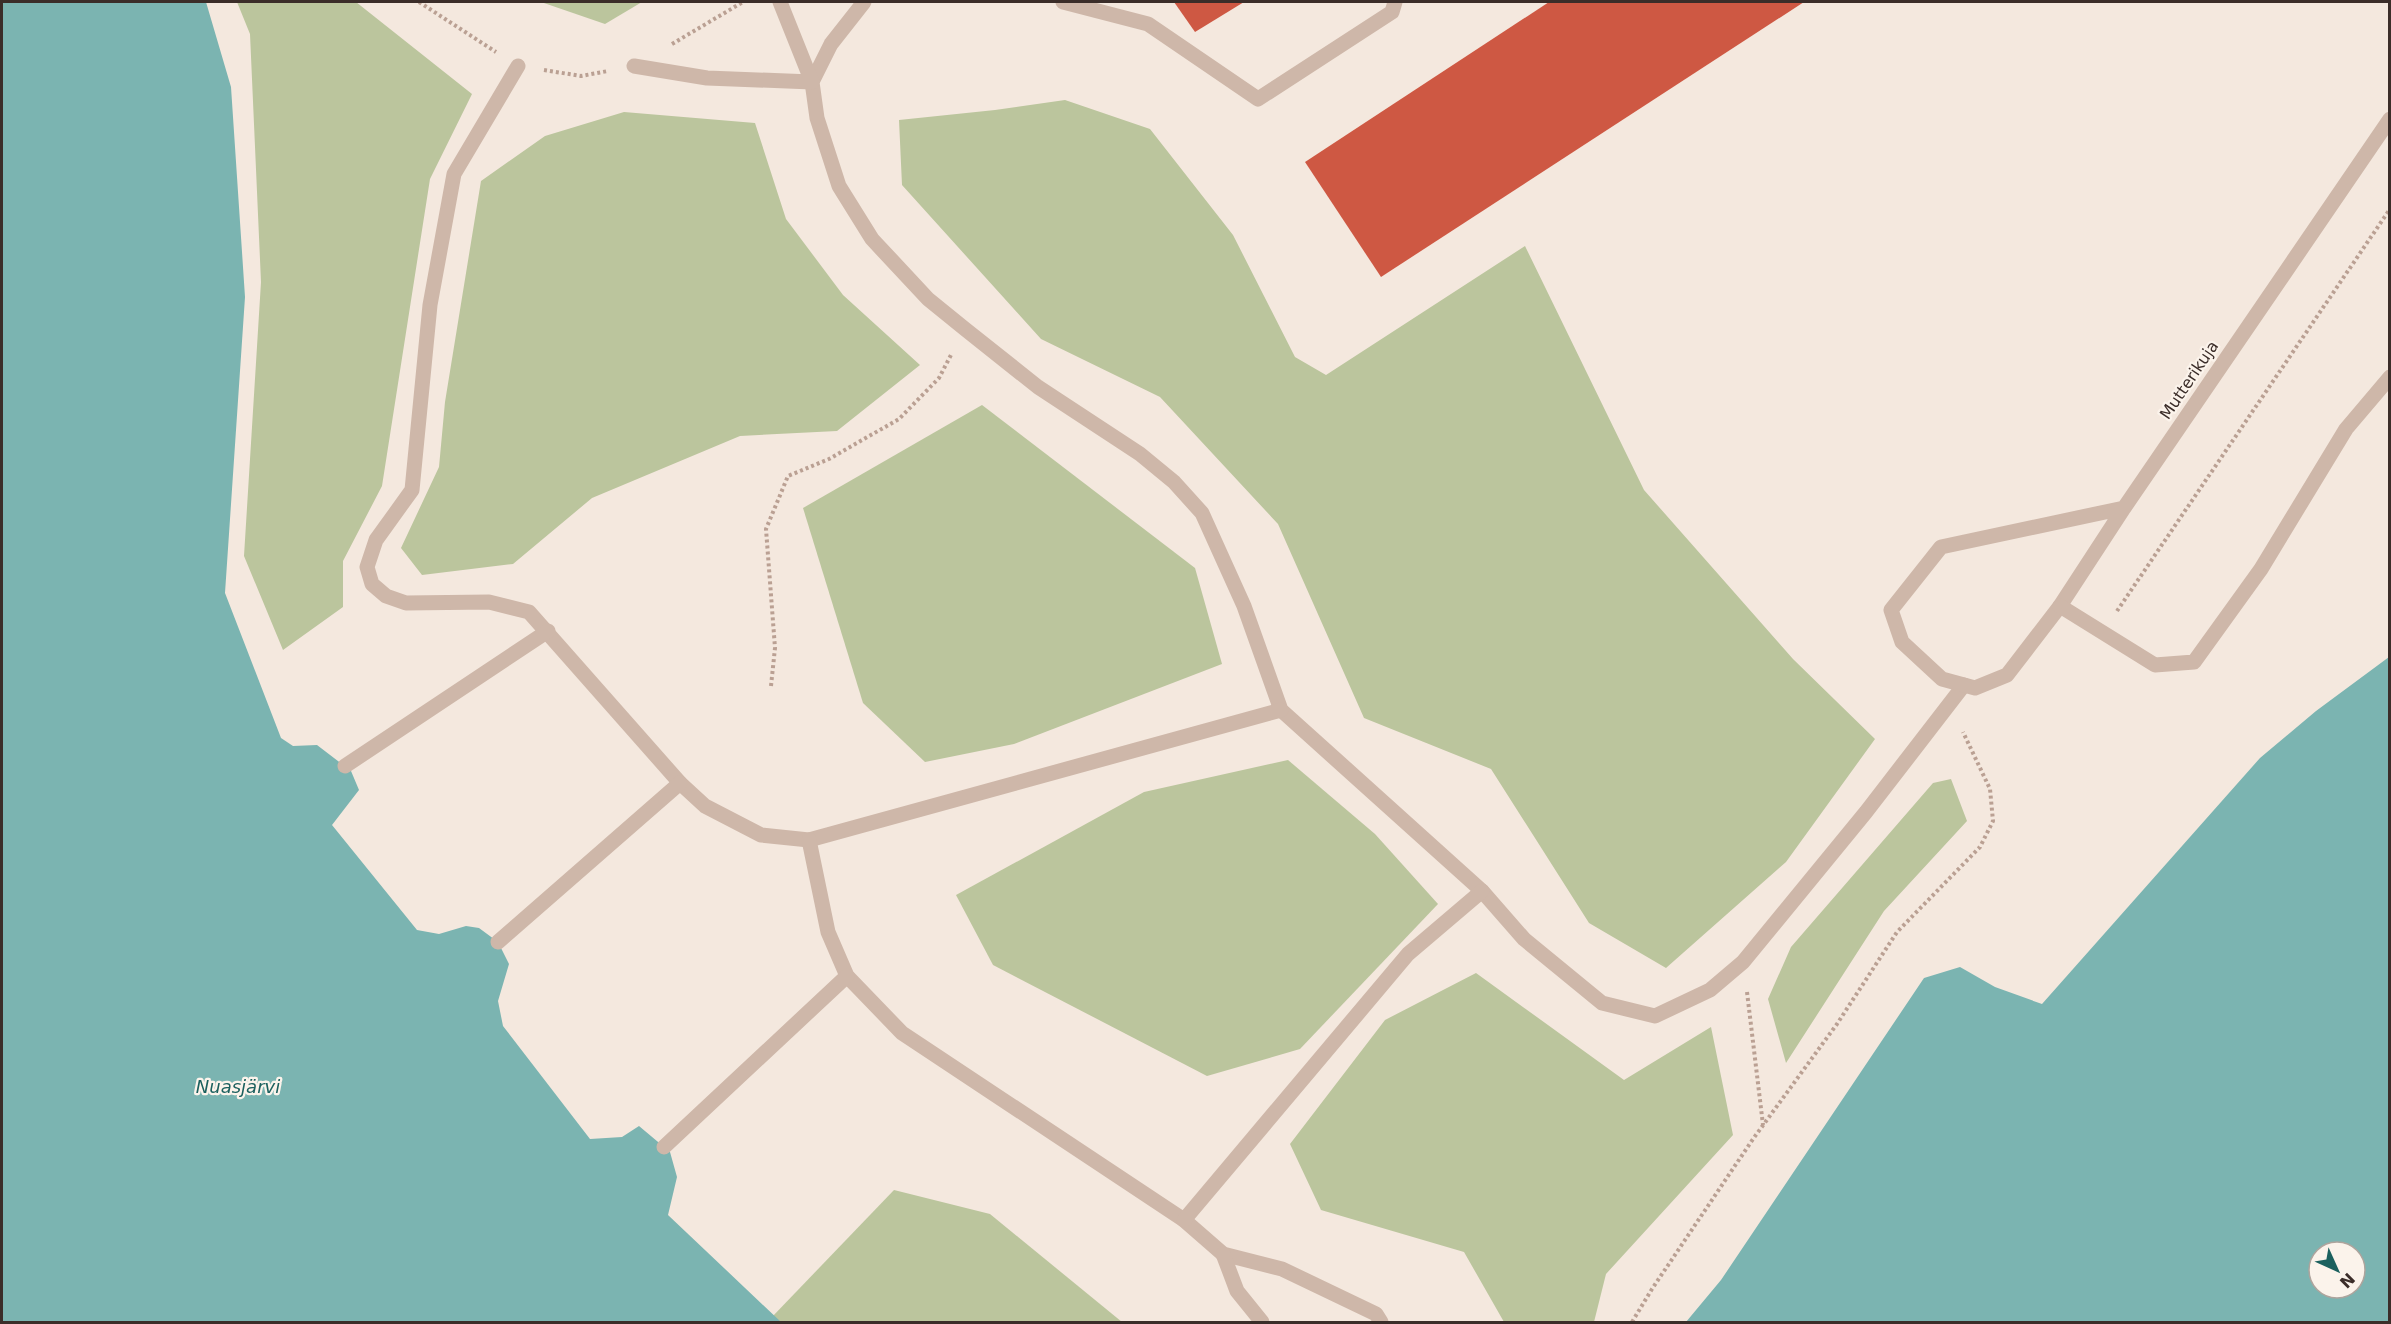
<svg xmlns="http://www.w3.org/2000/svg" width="2391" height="1324" font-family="'DejaVu Sans',sans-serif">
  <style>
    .green { fill: #bbc59d }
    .water { fill: #7bb4b1; fill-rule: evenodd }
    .building { fill: #ce5843 }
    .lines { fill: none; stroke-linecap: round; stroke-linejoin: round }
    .path { stroke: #baa093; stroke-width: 4; stroke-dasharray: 3 3; stroke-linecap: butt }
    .minor { stroke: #ceb7a9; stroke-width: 15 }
    .labels { text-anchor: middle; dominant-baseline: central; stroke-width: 4.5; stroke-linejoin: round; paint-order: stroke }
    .street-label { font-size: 16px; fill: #3b2d29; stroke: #fbf3eb }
    .water-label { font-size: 18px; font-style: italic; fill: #1b605e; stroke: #fbf3eb }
  </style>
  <rect width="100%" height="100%" fill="#f4e8de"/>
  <g class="green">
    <polygon points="237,2 356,2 472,94 430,179 382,486 343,561 343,607 283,650 244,556 261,282 250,34"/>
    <polygon points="541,2 642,2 605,24"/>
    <polygon points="1065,100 1150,129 1233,235 1295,357 1326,375 1525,246 1644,490 1793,659 1875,739 1786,862 1666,968 1589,923 1491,769 1364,718 1278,524 1160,397 1041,339 902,185 899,120 995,110"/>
    <polygon points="624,112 755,123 786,219 843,295 920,365 837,431 740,436 592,498 513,564 422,575 401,548 439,467 445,402 481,181 545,136"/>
    <polygon points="982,405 1195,568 1222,664 1014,744 925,762 863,703 803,508"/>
    <polygon points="1288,760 1375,834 1438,904 1300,1049 1207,1076 993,965 956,895 1144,792"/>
    <polygon points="1951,779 1967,821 1884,911 1786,1063 1768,999 1791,947 1933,783"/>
    <polygon points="1476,973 1624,1080 1711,1027 1733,1135 1606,1274 1594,1322 1504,1322 1464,1252 1321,1210 1290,1144 1385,1020"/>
    <polygon points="894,1190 990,1214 1122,1322 781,1322 772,1317"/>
  </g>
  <g class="water">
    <polygon points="2,2 206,2 231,87 245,297 225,593 281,738 293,746 317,745 351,771 359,790 332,825 417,930 439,934 466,926 479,928 498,942 509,964 498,1001 503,1026 590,1139 622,1137 639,1126 670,1152 677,1177 668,1215 781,1322 2,1322"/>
    <path d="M2389,657V1322H1686L1721,1280L1924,978L1960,967L1995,987L2042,1004L2260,758L2316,711ZM2319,1252H2355V1288H2319Z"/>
  </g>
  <g class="building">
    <polygon points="1174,2 1244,2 1195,32"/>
    <polygon points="1549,2 1804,2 1381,277 1305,162"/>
  </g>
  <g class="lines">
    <g class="path">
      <polyline points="419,2 496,52"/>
      <polyline points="672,44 743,2"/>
      <polyline points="544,70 581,76 608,71"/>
      <polyline points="2117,611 2390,209"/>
      <polyline points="771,686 775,648 766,529 788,476 829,459 899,419 939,378 952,353"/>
      <polyline points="1747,992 1763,1125"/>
      <polyline points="1632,1322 1652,1289 1753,1139 1837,1024 1897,932 1980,847 1993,821 1990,789 1963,732"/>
    </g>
    <g class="minor">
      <polyline points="864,2 831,44 812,82 817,118 839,186 872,239 928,299 965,329 1038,387 1140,454 1174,482 1202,513 1244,606 1281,710 1482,891 1524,939 1602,1003 1655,1016 1710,990 1743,962 1866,812 1964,685"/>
      <polyline points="1063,2 1148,24 1258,99 1392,12 1395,2"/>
      <polyline points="518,66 454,174 430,305 412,490 376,540 367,567 372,584 386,596 406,603 489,602 529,612 680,783 705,806 761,835 809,840 1281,710"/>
      <polyline points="634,66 707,78 812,82 780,2"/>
      <polyline points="2124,508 2060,606 2007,675 1975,688 1942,679 1902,642 1891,610 1941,547 2124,508 2390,119"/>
      <polyline points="2060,606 2155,665 2194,662 2261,569 2346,429 2390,377"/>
      <polyline points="345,766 548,631"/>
      <polyline points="809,840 828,932 847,976 902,1033 1184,1220 1223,1254 1282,1269 1376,1314 1381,1322"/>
      <polyline points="498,942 680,783"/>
      <polyline points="664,1147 847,976"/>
      <polyline points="1184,1220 1408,954 1482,891"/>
      <polyline points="1223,1254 1237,1291 1262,1322"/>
    </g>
  </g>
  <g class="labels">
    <g class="street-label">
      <text transform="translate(2189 380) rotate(-56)">Mutterikuja</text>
    </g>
    <g class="water-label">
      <text x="238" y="1086">Nuasjärvi</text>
    </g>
  </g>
  <rect width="2391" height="1324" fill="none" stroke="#3b2d29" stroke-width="6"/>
  <g transform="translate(2337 1270) rotate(135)"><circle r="28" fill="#fbf3eb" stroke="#aea49d" stroke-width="1.5"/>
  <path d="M0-4.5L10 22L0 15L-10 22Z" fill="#1b605e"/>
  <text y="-9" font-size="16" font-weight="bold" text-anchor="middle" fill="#3b2d29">N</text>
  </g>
</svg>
